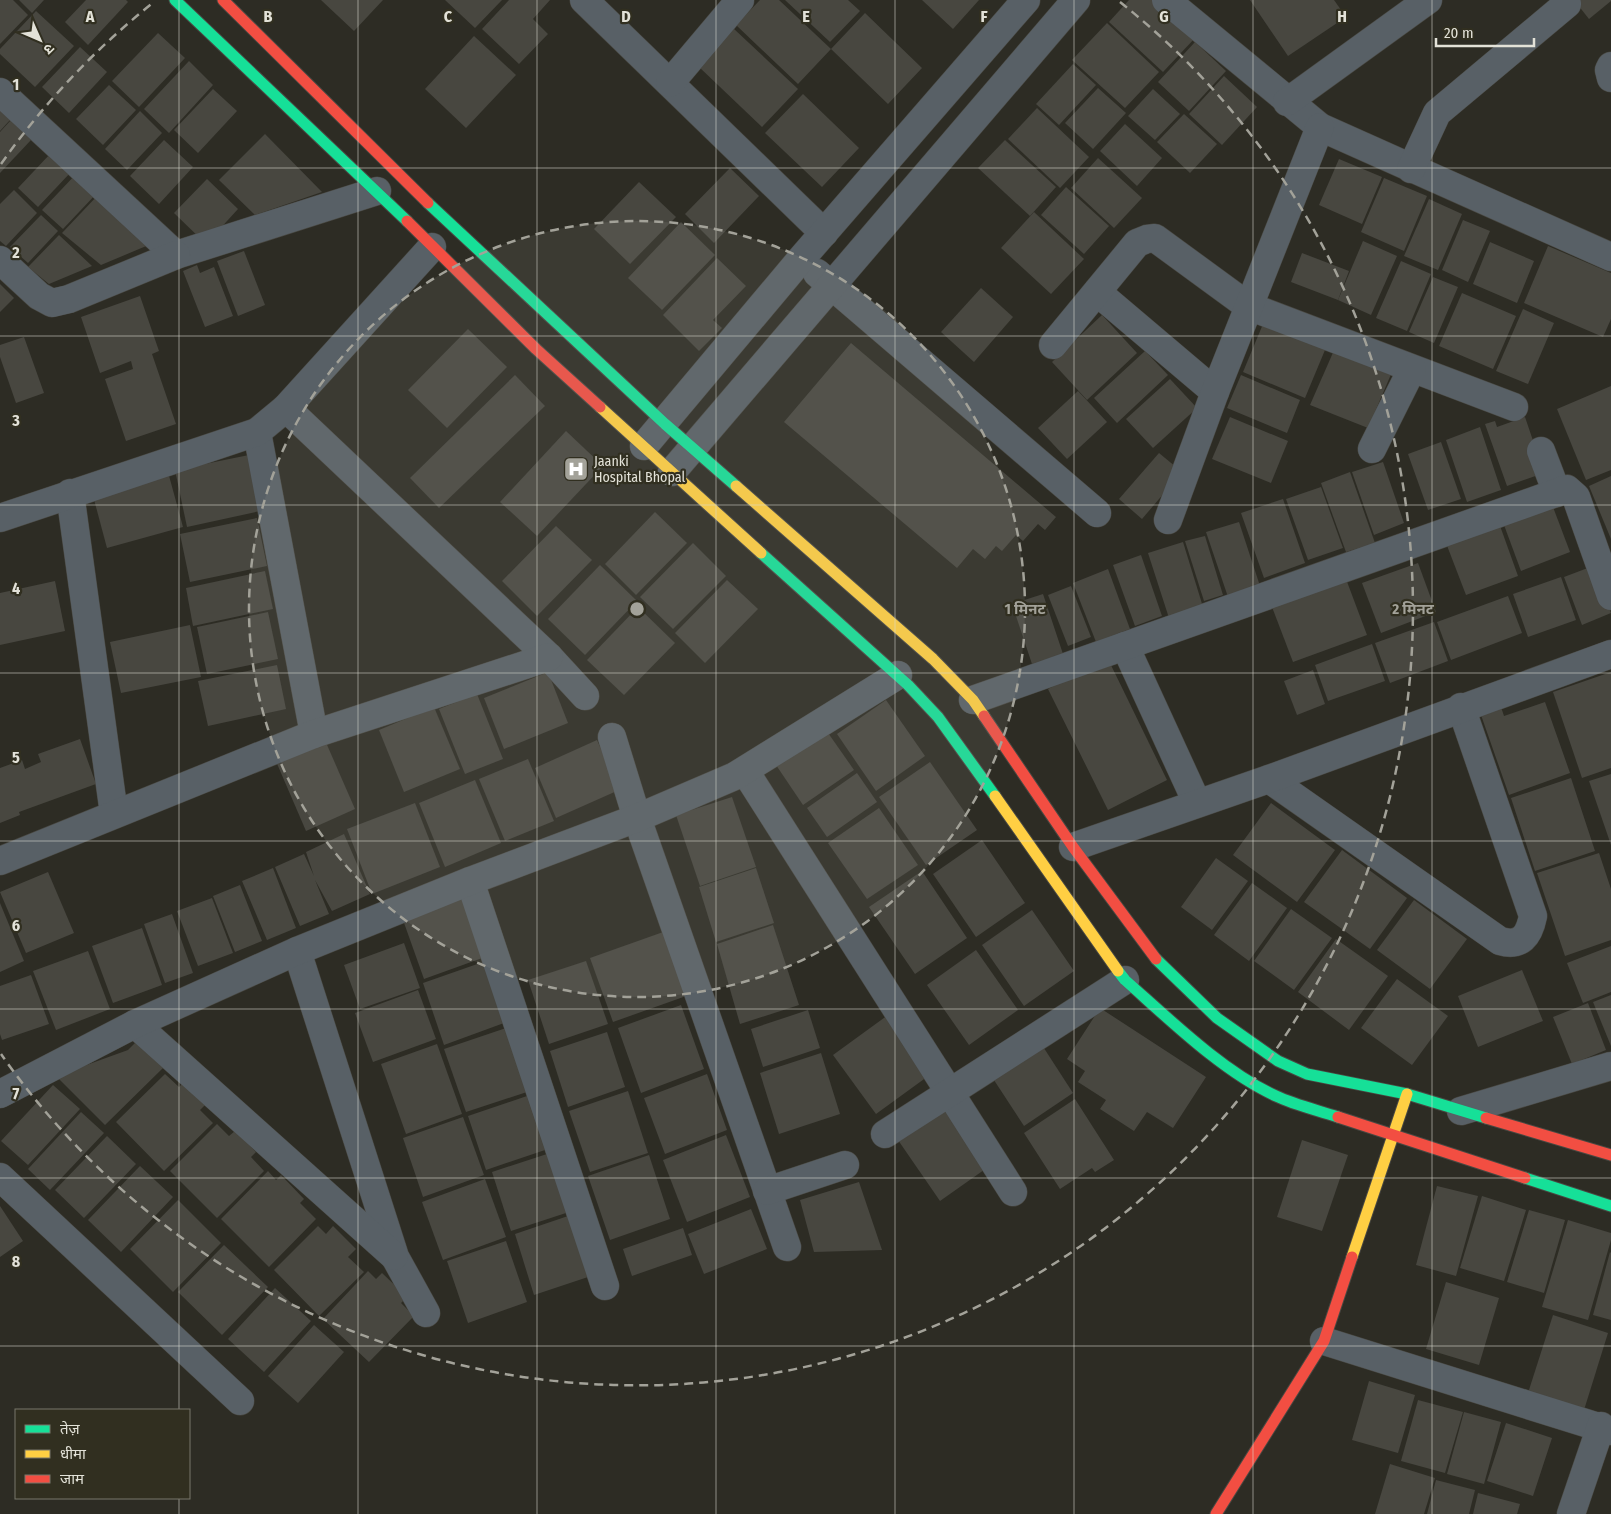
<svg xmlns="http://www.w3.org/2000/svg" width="1611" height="1514" font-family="'Fira Sans Condensed','Noto Sans Devanagari',sans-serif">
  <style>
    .building { fill: #484740 }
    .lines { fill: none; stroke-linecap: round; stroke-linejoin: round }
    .street-casing { stroke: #494842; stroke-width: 29 }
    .fast-casing { stroke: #494842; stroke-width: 13 }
    .slow-casing { stroke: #494842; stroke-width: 13 }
    .jam-casing { stroke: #494842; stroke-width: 13 }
    .street { stroke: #586066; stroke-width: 28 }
    .fast { stroke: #16e098; stroke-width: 11 }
    .slow { stroke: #ffcf43; stroke-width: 11 }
    .jam { stroke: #f24e42; stroke-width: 11 }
    .grid { fill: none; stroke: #e3e2d8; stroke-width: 1; stroke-opacity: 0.55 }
    .ring { fill: none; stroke: #a3a299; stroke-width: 2.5; stroke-dasharray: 9 6 }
    .labels { text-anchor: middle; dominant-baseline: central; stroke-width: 4.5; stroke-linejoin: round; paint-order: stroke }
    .poi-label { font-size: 14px; fill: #e3e2d8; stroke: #312f20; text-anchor: start }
    .grid-label { font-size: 16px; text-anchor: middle; font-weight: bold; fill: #e3e2d8; stroke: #312f20; stroke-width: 4.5; stroke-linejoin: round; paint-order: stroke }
    .centre { fill: #a3a299; stroke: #312f20; stroke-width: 2.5 }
    .ring-label { font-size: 15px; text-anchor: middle; font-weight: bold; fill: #a3a299; stroke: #312f20; stroke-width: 4.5; stroke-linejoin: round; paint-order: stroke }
  </style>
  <rect width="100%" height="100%" fill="#2d2c24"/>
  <g class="building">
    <polygon points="0,0 13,0 28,15 0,44"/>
    <polygon points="19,0 44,0 32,13"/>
    <polygon points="86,0 126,0 128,2 88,45 65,22"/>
    <polygon points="321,0 383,0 354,31"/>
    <polygon points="445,0 502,0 475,28"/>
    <polygon points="509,0 550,0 533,19 548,34 519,64 482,29"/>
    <polygon points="760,0 779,0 831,49 865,13 922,68 888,104 831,49 798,84 736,25"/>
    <polygon points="785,0 848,0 860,11 830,42"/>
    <polygon points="922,0 979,0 953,29"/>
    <polygon points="1129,0 1153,0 1195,38 1163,72 1109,22"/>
    <polygon points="1250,0 1334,0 1346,17 1288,56"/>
    <polygon points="1574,0 1611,0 1611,1 1589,19"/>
    <polygon points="36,11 74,46 35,87 0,54 0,49"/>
    <polygon points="1107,23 1159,72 1125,108 1072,60"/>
    <polygon points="733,28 798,89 762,127 698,66"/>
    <polygon points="158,33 185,58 139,107 112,81"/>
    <polygon points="474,36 516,75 466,128 425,89"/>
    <polygon points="1195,42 1226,71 1189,111 1158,82"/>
    <polygon points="80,47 107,72 69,113 42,87"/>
    <polygon points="189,61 213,85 169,133 144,109"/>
    <polygon points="1073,64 1096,85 1059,125 1036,104"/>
    <polygon points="1224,76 1257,107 1222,145 1189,114"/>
    <polygon points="109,85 136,110 103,145 76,119"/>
    <polygon points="1098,88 1126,113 1093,149 1065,123"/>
    <polygon points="213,89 237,111 198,153 174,130"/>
    <polygon points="1153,89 1180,114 1155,140 1128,116"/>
    <polygon points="803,94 859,148 822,187 765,133"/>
    <polygon points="1037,108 1089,157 1060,188 1008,139"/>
    <polygon points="0,110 10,120 0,131"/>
    <polygon points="140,111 162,133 127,170 105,149"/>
    <polygon points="1184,114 1217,144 1190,173 1157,142"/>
    <polygon points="11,120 31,140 0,173 0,132"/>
    <polygon points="1125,124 1162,158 1137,186 1100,151"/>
    <polygon points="265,134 322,192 255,215 219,180"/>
    <polygon points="164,140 193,167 159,204 130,176"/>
    <polygon points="1005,140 1056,187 1030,216 978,168"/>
    <polygon points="51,153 71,172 38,207 18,188"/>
    <polygon points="1098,158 1142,198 1114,228 1071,188"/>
    <polygon points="1339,159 1382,177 1362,224 1319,205"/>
    <polygon points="730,168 759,196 714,243 685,214"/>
    <polygon points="77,173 97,193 63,229 42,210"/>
    <polygon points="1384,178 1427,196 1404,251 1361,232"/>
    <polygon points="207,179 238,209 206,244 174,213"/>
    <polygon points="639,182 676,217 630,264 594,229"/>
    <polygon points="1066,187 1109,226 1084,254 1041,215"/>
    <polygon points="14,190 37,213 6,246 0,241 0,204"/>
    <polygon points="99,194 151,244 101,265 62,233"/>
    <polygon points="1429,199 1462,214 1438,270 1404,256"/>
    <polygon points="1034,212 1084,259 1051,294 1001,248"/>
    <polygon points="41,215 58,231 28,263 10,247"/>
    <polygon points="1463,220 1490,231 1468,282 1442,270"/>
    <polygon points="681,222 715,255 662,310 628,278"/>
    <polygon points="59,235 92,266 49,284 28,267"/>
    <polygon points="1363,241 1397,256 1371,315 1338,300"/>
    <polygon points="1490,242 1534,261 1517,303 1473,284"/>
    <polygon points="1548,246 1611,273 1611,319 1603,337 1524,303"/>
    <polygon points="244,251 265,305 238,316 217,261"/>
    <polygon points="1302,253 1349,271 1338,300 1291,282"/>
    <polygon points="717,258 746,286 713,320 722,328 699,351 663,315"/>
    <polygon points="1401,261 1431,274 1407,331 1376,318"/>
    <polygon points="197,265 200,273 214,267 233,316 205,327 183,271"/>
    <polygon points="1433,277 1458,287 1434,343 1409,332"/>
    <polygon points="0,284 14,298 0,312"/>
    <polygon points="981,288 1013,317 974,362 941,332"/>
    <polygon points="1462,293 1516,316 1493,369 1439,346"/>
    <polygon points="140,296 159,351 152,354 176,424 126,441 105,379 133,369 131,361 100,373 81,317"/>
    <polygon points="1523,309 1554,323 1528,384 1496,371"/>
    <polygon points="1102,315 1137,353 1087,400 1052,362"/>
    <polygon points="1263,324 1325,350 1305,398 1243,372"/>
    <polygon points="468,329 507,367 447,428 408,390"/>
    <polygon points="24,337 44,393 16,403 0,357 0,345"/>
    <polygon points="851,343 1056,517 1045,530 1038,524 1023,541 1016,535 1002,551 996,546 985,559 973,549 957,568 784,422"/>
    <polygon points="1335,348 1392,372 1368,428 1310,405"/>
    <polygon points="1145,351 1168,375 1117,423 1094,398"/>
    <polygon points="515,375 545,406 439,508 410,478"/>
    <polygon points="1241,375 1300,400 1287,433 1227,408"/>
    <polygon points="1170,379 1197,408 1153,448 1126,419"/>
    <polygon points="1611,386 1611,470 1586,480 1557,409"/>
    <polygon points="1078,391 1107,422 1067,459 1038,428"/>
    <polygon points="1230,417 1288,441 1271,483 1212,459"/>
    <polygon points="1525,417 1544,473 1507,486 1485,424 1495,421 1497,427"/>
    <polygon points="1480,427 1501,490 1467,502 1446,440"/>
    <polygon points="566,431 603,466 537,536 500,502"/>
    <polygon points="1441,442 1461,499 1428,510 1408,454"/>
    <polygon points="1159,453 1182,472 1142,519 1119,499"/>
    <polygon points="249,455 260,511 187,527 175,470"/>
    <polygon points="1383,462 1404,523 1374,535 1352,472"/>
    <polygon points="168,472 183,527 107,548 92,492"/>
    <polygon points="1350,472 1375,543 1346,552 1321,483"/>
    <polygon points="1611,476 1611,539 1589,486"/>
    <polygon points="1321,487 1343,548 1308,560 1286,499"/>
    <polygon points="1283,499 1305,563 1264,578 1241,513"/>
    <polygon points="1553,507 1570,552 1521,571 1504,525"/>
    <polygon points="655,512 687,543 636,595 605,564"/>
    <polygon points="257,518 267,566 190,582 180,534"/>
    <polygon points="1239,522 1260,586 1228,597 1206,532"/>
    <polygon points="1499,523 1518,576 1466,595 1446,543"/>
    <polygon points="556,526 592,560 537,616 502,581"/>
    <polygon points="1205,536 1223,595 1204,601 1185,541"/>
    <polygon points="1183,542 1203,607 1169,618 1148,553"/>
    <polygon points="693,543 726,576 673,629 640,597"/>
    <polygon points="1141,555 1162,616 1135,626 1113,565"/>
    <polygon points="1418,563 1436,612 1381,633 1362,583"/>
    <polygon points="600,565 637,601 585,655 548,619"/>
    <polygon points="1593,566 1611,613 1582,625 1564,577"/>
    <polygon points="1108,569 1130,629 1096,642 1073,583"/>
    <polygon points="265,571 273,609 193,626 186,588"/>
    <polygon points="1343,571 1367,635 1293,662 1269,599"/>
    <polygon points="1561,577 1576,620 1528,637 1513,594"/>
    <polygon points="727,580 758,609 705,663 675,633"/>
    <polygon points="55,581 65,631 0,645 0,593"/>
    <polygon points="1071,586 1091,637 1068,646 1048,595"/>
    <polygon points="1043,594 1063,654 1032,664 1012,604"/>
    <polygon points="1508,596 1522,633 1451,660 1437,622"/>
    <polygon points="638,607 675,643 624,695 587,660"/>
    <polygon points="268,612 278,659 207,674 197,627"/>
    <polygon points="1434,622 1448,661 1390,683 1375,643"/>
    <polygon points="190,625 201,677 121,693 110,642"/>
    <polygon points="1372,644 1385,681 1328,701 1315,665"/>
    <polygon points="1108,659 1167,780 1108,810 1048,689"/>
    <polygon points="277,665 286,709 208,726 198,681"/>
    <polygon points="1313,670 1325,704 1297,715 1284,681"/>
    <polygon points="548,672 568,723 504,749 484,698"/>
    <polygon points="1611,672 1611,768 1582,778 1553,692"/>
    <polygon points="477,694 503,759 465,774 439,709"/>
    <polygon points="886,700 925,756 876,791 837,734"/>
    <polygon points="1545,702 1570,773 1509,795 1481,715 1501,707 1504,716"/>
    <polygon points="434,707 460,769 404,792 379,730"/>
    <polygon points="826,730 854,770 803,805 776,765"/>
    <polygon points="324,738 355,809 306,831 275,759"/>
    <polygon points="80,739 96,784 19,812 20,815 0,823 0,768 22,760 25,769 41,762 38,754"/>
    <polygon points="597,740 619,790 556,818 535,768"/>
    <polygon points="528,759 554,821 505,841 479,779"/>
    <polygon points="930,762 977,830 926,865 879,797"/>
    <polygon points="857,773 877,802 827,837 807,808"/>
    <polygon points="1611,774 1611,845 1589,781"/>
    <polygon points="1571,778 1595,851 1535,871 1511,798"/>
    <polygon points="475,780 501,843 445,867 419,803"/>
    <polygon points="732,797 756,867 700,886 676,815"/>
    <polygon points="415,803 440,867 372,894 347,829"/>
    <polygon points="1271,803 1335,850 1297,902 1233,855"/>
    <polygon points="879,808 918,865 867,899 828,843"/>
    <polygon points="344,834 370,894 332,911 315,880 329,914 300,926 275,867 304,854 314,876 306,852"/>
    <polygon points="982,840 1025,903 976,937 933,874"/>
    <polygon points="1342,850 1407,898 1370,949 1304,902"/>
    <polygon points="1599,853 1611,889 1611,940 1565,956 1537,873"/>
    <polygon points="1216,858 1248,881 1212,930 1181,907"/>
    <polygon points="273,868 296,928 267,940 242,881"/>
    <polygon points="756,868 774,923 716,942 699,887"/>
    <polygon points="922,871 967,938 915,974 869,907"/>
    <polygon points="48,872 74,933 26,953 0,892"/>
    <polygon points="1252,883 1287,908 1249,961 1214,935"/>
    <polygon points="240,885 262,941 235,952 213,896"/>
    <polygon points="212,898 233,953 198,966 177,911"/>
    <polygon points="463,899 485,957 424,979 403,920"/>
    <polygon points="1414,900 1467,939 1430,989 1377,950"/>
    <polygon points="0,903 24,961 0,972"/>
    <polygon points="1291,909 1332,938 1294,990 1254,961"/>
    <polygon points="1032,910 1074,971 1024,1006 982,945"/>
    <polygon points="172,914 193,973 165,983 144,924"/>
    <polygon points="773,925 799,1005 740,1024 717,944"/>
    <polygon points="142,928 162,985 113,1003 92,946"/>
    <polygon points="666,931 689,995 613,1022 590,958"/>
    <polygon points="1336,939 1388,976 1349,1030 1298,992"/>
    <polygon points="404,943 420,988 360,1009 344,965"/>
    <polygon points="1611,946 1611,992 1583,1003 1567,963"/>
    <polygon points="976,950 1018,1010 969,1045 927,985"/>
    <polygon points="88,951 110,1009 56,1030 33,971"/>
    <polygon points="586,961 608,1024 549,1044 528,980"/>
    <polygon points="483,962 504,1023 444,1045 423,983"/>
    <polygon points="1522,970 1543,1021 1478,1047 1458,996"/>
    <polygon points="31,975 49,1024 2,1040 0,1034 0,986"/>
    <polygon points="1397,979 1448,1016 1412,1065 1361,1028"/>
    <polygon points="418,990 436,1039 373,1062 355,1013"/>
    <polygon points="1611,995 1611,1046 1593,1002"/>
    <polygon points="1588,1003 1606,1050 1572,1064 1553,1017"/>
    <polygon points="681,1005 704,1069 641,1093 618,1028"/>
    <polygon points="1100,1008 1206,1077 1173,1128 1147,1112 1134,1131 1100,1109 1106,1100 1078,1082 1085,1071 1067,1059"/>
    <polygon points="808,1010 820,1048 763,1067 751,1029"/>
    <polygon points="888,1015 931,1074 876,1114 833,1055"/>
    <polygon points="506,1028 527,1092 466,1112 444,1049"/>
    <polygon points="607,1032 625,1087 568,1107 550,1051"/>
    <polygon points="136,1042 163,1068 105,1125 56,1076 128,1050"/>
    <polygon points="1040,1042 1073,1093 1024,1126 990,1074"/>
    <polygon points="437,1044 462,1114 406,1134 381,1064"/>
    <polygon points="821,1053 840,1114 779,1134 760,1073"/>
    <polygon points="165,1074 179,1087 184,1082 206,1104 200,1110 213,1123 164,1171 116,1122"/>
    <polygon points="707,1074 727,1130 665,1154 644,1098"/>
    <polygon points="53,1085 80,1109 28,1165 1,1141"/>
    <polygon points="628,1091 648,1153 590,1172 569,1111"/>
    <polygon points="527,1096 545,1150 486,1170 468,1116"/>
    <polygon points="1075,1099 1114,1160 1095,1172 1092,1168 1060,1189 1024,1133"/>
    <polygon points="949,1104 991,1165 940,1201 898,1140"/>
    <polygon points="81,1112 104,1133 50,1190 28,1169"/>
    <polygon points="463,1117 484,1175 423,1197 403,1138"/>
    <polygon points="217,1124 229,1136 235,1131 256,1152 251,1157 264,1171 217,1218 170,1171"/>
    <polygon points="726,1135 750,1197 687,1222 663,1160"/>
    <polygon points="107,1136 136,1164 84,1218 55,1190"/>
    <polygon points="1302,1140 1348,1155 1322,1231 1277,1217"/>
    <polygon points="547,1154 566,1213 511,1231 492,1172"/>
    <polygon points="649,1155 670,1219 610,1240 588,1176"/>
    <polygon points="140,1166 173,1197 121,1252 88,1220"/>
    <polygon points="268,1171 276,1180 281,1175 304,1199 300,1203 316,1219 269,1267 221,1219"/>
    <polygon points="485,1179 506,1237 443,1260 422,1202"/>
    <polygon points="859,1182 882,1250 814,1252 800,1200"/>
    <polygon points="1437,1186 1478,1196 1456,1276 1416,1265"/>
    <polygon points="1482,1196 1526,1210 1504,1281 1460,1268"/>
    <polygon points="178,1200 221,1243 173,1292 130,1249"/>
    <polygon points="0,1206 23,1241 0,1257"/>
    <polygon points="751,1209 767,1249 704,1274 688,1234"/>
    <polygon points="1529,1210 1565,1220 1544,1293 1507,1282"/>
    <polygon points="568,1216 588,1277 534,1295 515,1234"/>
    <polygon points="1568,1220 1611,1233 1611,1240 1588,1320 1542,1307"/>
    <polygon points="318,1226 326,1234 333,1226 356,1249 348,1257 364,1272 319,1316 274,1270"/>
    <polygon points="683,1228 692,1255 632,1276 623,1249"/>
    <polygon points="506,1241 527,1302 468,1323 447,1261"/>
    <polygon points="224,1245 268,1287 222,1335 178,1292"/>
    <polygon points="1610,1252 1611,1253 1611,1320 1593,1315"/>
    <polygon points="368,1271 376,1279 382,1273 407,1297 401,1303 414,1316 369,1362 323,1319"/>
    <polygon points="1446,1282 1499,1298 1479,1365 1426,1349"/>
    <polygon points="275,1288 311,1321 264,1372 228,1339"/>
    <polygon points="1553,1315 1608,1333 1584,1410 1528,1393"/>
    <polygon points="314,1325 344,1352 298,1403 268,1376"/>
    <polygon points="1369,1381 1415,1395 1398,1453 1352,1440"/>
    <polygon points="1418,1400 1463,1412 1445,1473 1401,1461"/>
    <polygon points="1464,1412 1501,1422 1484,1484 1447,1474"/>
    <polygon points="1506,1423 1552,1438 1533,1496 1487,1481"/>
    <polygon points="1390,1464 1435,1478 1424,1514 1375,1514"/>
    <polygon points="1436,1480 1475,1490 1469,1514 1427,1514"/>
    <polygon points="1478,1493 1520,1504 1517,1514 1473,1514"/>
  </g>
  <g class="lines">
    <defs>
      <g id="street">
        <polyline points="584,0 824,233"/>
        <polyline points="1166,0 1320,127 1611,257"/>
        <polyline points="1611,66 1609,70 1611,78"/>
        <polyline points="670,83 740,0"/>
        <polyline points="0,92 176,255 377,191"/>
        <polyline points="1287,102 1428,0"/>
        <polyline points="1411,169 1437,113 1567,4"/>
        <polyline points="0,260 39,296 52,303 69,299 176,255"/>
        <polyline points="817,273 1097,513"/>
        <polyline points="1097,292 1215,392"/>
        <polyline points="1053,345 1137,243 1147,239 1155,238 1248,306 1514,407"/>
        <polyline points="286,408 549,657 585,696"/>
        <polyline points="257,432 314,734"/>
        <polyline points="644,446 801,259 1026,0"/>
        <polyline points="1372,449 1412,369"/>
        <polyline points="1541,451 1557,493"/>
        <polyline points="672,472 1076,0"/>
        <polyline points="70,493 114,814"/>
        <polyline points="0,518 257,432 286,408 432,247"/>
        <polyline points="1168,520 1215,392 1320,127"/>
        <polyline points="1125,646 1197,803"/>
        <polyline points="973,700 1567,489 1576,497 1611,596"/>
        <polyline points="612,737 637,818 787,1247"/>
        <polyline points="745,771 1013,1192"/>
        <path d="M1269,779L1500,941C1521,947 1529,936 1533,916L1461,707"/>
        <polyline points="1073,847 1269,779 1611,654"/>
        <polyline points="0,861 314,734 549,657"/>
        <polyline points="470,881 605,1286"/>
        <polyline points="297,951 395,1257 426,1313"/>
        <polyline points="135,1024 394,1256"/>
        <polyline points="0,1094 135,1024 297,951 470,881 637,818 735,776 898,675"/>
        <polyline points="1461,1111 1611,1066"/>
        <polyline points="885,1134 1125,980"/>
        <polyline points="0,1177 240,1401"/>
        <polyline points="767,1191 845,1165"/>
        <polyline points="1324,1341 1611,1431"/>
        <polyline points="1571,1514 1601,1426"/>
      </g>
      <g id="fast">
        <polyline points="175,0 407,221"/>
        <polyline points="428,203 665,424 736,486"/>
        <polyline points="761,553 908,685 938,717 995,796"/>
        <polyline points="1156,959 1217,1018 1278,1061 1307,1074 1407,1094 1486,1118"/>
        <path d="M1118,971L1125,980C1169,1019 1223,1072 1276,1096C1295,1105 1317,1110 1338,1117"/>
        <polyline points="1525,1178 1611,1206"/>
      </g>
      <g id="slow">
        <polyline points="600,407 761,553"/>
        <polyline points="736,486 933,659 973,700 984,716"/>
        <polyline points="995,796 1118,971"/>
        <polyline points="1352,1257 1407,1094"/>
      </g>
      <g id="jam">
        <polyline points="223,0 428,203"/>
        <polyline points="407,221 536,349 600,407"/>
        <polyline points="984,716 1073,847 1156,959"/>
        <polyline points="1338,1117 1525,1178"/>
        <polyline points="1486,1118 1611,1155"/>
        <polyline points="1216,1514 1324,1341 1352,1257"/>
      </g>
    </defs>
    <use href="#street" class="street-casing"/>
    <use href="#fast" class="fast-casing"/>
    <use href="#slow" class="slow-casing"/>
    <use href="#jam" class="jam-casing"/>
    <use href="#street" class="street"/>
    <use href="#fast" class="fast"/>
    <use href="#slow" class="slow"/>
    <use href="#jam" class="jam"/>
  </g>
  <path class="grid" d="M179,0V1410M358,0V1514M537,0V1514M716,0V1514M895,0V1514M1074,0V1514M1253,0V1514M1432,0V1514M0,168H1611M0,336H1611M0,505H1611M0,673H1611M0,841H1611M0,1009H1611M0,1178H1611M0,1346H1611M179,1498V1514"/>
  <circle cx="637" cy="609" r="388" fill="#a3a299" fill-opacity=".12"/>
  <g class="ring">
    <circle cx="637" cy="609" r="388"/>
    <path d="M1 164A776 776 0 0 1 154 2M1120 2A776 776 0 1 1 1 1054"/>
  </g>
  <defs>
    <symbol id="hospital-square" viewBox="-11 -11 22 22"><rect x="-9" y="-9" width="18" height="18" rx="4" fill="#a3a299" stroke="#312f20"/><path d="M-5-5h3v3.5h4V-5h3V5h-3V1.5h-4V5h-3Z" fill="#fff"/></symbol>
  </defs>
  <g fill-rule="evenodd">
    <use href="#hospital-square" x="562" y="455" width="28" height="28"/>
  </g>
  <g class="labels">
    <g class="poi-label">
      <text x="594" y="461">Jaanki<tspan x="594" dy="16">Hospital Bhopal</tspan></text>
    </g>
  </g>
  <g class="grid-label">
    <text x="90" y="22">A</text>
    <text x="268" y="22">B</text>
    <text x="448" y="22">C</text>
    <text x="626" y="22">D</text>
    <text x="806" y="22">E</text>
    <text x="984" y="22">F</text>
    <text x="1164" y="22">G</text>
    <text x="1342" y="22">H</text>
    <text x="16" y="90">1</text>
    <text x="16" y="258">2</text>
    <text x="16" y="426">3</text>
    <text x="16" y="594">4</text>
    <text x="16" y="763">5</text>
    <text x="16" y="931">6</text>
    <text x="16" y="1099">7</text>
    <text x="16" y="1267">8</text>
  </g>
  <circle cx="637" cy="609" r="8" class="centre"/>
  <g class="ring-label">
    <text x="1025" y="614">1 मिनट</text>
    <text x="1413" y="614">2 मिनट</text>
  </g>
  <rect x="15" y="1409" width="175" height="90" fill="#312f20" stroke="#78776a"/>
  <rect x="25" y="1425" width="25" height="8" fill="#16e098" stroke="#78776a"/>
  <text x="60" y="1434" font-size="15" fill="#e3e2d8">तेज़</text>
  <rect x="25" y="1450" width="25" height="8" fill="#ffcf43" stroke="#78776a"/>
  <text x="60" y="1459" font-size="15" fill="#e3e2d8">धीमा</text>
  <rect x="25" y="1475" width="25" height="8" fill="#f24e42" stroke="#78776a"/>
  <text x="60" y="1484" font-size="15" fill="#e3e2d8">जाम</text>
  <g transform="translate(40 40) rotate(135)" stroke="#312f20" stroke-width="4" paint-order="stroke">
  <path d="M0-4L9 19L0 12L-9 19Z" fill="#e3e2d8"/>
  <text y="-8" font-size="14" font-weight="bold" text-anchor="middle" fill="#e3e2d8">उ</text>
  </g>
  <path d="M1436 38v8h98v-8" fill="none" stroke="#e3e2d8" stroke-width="2.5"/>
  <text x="1444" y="38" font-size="15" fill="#e3e2d8" stroke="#312f20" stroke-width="4" paint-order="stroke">20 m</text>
</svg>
